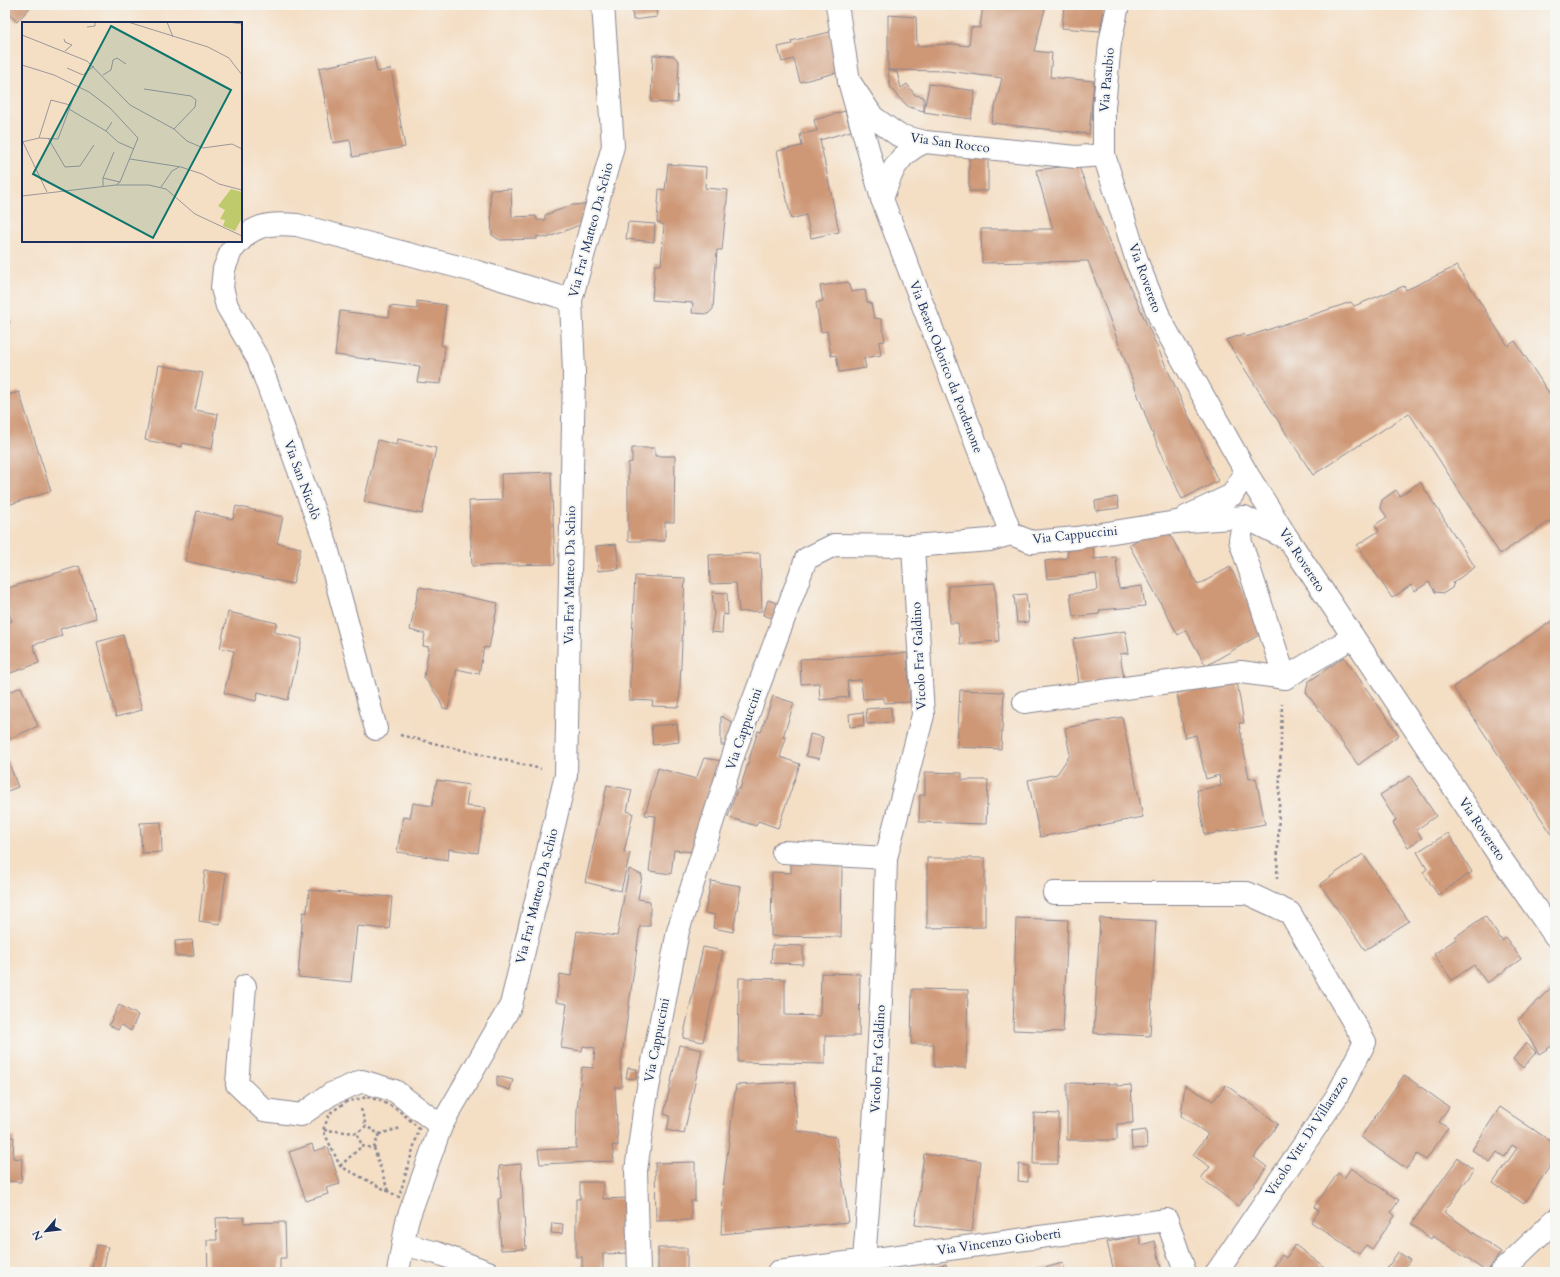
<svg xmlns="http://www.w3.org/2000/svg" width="1560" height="1277" font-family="Cardo,serif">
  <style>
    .building { fill: #ce9776 }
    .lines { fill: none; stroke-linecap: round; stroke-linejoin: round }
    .minor-casing { stroke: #888691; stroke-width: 24 }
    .path { stroke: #888691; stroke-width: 2.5; stroke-dasharray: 3 3; stroke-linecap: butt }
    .minor { stroke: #fff; stroke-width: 22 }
    .labels { text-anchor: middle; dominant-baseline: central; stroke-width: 4; stroke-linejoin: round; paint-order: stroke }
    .street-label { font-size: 13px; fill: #1b2f5e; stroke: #f6f6f2 }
    .inset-road { fill: none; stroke: #9d989b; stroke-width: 1 }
    .view { fill: #0f766e; fill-opacity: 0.15; stroke: #0f766e; stroke-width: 2 }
    .inset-edge { fill: none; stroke: #1b2f5e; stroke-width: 2 }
  </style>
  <rect width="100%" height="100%" fill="#f6f6f2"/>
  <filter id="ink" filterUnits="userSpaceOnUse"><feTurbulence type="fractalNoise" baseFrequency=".025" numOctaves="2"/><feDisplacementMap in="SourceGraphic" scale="8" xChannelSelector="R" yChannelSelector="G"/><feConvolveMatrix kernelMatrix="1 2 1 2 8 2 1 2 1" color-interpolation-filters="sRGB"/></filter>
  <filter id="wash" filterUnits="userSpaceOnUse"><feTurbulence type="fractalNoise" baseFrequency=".012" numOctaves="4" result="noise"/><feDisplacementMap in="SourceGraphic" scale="16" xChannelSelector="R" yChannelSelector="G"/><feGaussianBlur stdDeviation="0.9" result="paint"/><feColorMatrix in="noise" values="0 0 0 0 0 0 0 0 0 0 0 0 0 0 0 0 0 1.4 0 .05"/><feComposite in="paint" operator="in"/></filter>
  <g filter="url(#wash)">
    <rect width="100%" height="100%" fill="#f4dec4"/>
    <g id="blocks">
      <g class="building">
        <polygon points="5,5 32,5 17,22 5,11"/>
        <polygon points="632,5 656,5 657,17 633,20"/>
        <polygon points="983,5 1046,5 1034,51 1052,53 1050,77 1094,81 1089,134 991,123 1002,78 948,71 888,70 888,15 916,17 917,46 952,44 969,46 971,27 980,28"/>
        <polygon points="1064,5 1105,5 1100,31 1062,28"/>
        <polygon points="830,32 835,53 843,71 800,82 794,59 782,62 778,47 792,44 791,41"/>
        <polygon points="653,55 674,56 679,62 677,103 651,102"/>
        <polygon points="374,57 377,72 391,69 405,147 353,157 350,140 333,143 319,68"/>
        <polygon points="888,70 897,72 901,88 907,84 915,95 924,97 924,111 909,107 897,96 890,86"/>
        <polygon points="929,84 975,91 971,119 924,112"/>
        <polygon points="845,111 851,131 820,140 839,232 811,238 806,215 791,219 777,151 802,146 800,134 817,131 814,120"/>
        <polygon points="969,154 988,155 988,191 969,191"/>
        <polygon points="668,164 706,167 705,188 728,190 722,250 717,250 713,309 708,314 692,313 693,303 652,300 655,265 661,265 664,225 657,222 659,189 665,190"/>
        <polygon points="1078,165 1107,236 1218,481 1182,499 1151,430 1088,261 982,263 981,229 1053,229 1036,170"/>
        <polygon points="511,189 512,217 536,216 537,220 545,220 545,215 573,205 585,204 582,224 547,238 537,236 537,239 500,240 492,235 490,190"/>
        <polygon points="628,222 655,224 654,242 626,239"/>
        <polygon points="1457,266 1508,346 1515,341 1555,402 1555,518 1500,554 1409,413 1313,475 1226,340 1244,334 1246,337 1351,302 1354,306 1404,286 1406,290"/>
        <polygon points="848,282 851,292 865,290 867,302 871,303 874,318 881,319 885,341 879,342 881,355 864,358 866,368 839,372 836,355 831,356 827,331 821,332 816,303 823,301 820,286"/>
        <polygon points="417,301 446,305 441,345 445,346 441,384 417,382 420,366 335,355 340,311 389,317 390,306 417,309"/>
        <polygon points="5,308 10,323 5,325"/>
        <polygon points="159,365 203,373 195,410 218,414 212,449 182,443 182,447 145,440"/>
        <polygon points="19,392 51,491 5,506 5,396"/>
        <polygon points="398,439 436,448 422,514 364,502 378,440 396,445"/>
        <polygon points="632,448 655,448 655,456 675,456 674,522 665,522 665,541 628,541 628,463 632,462"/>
        <polygon points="551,472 555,564 472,566 469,501 502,500 501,474"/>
        <polygon points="1420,482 1475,567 1454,582 1452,588 1444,593 1435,592 1429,582 1415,591 1411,585 1392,598 1357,545 1379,531 1375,525 1387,517 1380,507 1382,500 1396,490 1400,496"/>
        <polygon points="1117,497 1119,508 1096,511 1095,501"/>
        <polygon points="236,506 283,517 277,543 301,548 293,584 185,561 197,511 233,519"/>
        <polygon points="1157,529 1168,531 1198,585 1230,567 1264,632 1206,666 1186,630 1178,635 1129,545"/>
        <polygon points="616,544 619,569 598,571 596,546"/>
        <polygon points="1080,544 1093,547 1094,559 1116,557 1119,589 1142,586 1145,606 1100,610 1099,614 1073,617 1070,594 1098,590 1096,574 1047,579 1045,561 1067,558 1068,547"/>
        <polygon points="760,553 762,611 739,612 736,583 710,584 709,555"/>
        <polygon points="79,566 96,618 60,629 62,636 33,645 39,663 5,675 5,624 12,621 5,600 5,589"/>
        <polygon points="635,576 685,578 679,707 652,706 653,701 629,700"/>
        <polygon points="995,583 999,641 960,644 958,623 950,623 948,586"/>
        <polygon points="419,587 498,603 489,648 484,647 479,674 457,669 448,709 443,708 438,697 424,677 429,647 423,646 425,634 410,630"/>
        <polygon points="712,592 727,593 728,615 723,614 722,633 711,632 714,612"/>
        <polygon points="1026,594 1029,622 1017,623 1014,595"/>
        <polygon points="768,600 782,605 778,620 763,615"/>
        <polygon points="228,612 277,623 274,632 302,639 288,700 258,692 256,701 224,693 234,651 220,648"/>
        <polygon points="1555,619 1555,839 1453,687"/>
        <polygon points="1125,631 1129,653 1120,654 1124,678 1079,684 1073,639"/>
        <polygon points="123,635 142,710 116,717 97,642"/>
        <polygon points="907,653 910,702 884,703 884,698 863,699 861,680 847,681 849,697 820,700 819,683 801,684 800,659"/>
        <polygon points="1344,657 1399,735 1358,765 1306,692 1308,682"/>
        <polygon points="1237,682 1244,723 1239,723 1249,779 1256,778 1265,824 1205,835 1197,790 1221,786 1219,775 1206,779 1196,735 1185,738 1177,693"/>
        <polygon points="21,687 38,726 7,740 5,736 5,694"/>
        <polygon points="960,690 1004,692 1001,749 957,747"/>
        <polygon points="773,696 794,703 783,737 786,738 780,757 800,764 778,828 758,821 756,826 728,817 737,789 740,789 758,731 761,732"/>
        <polygon points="891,707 892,722 867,724 866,709"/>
        <polygon points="863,712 864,725 850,727 849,714"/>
        <polygon points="721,716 737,725 728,745 721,745"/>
        <polygon points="1122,717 1143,817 1040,837 1028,780 1057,774 1070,755 1065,728"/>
        <polygon points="677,724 679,742 653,745 651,726"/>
        <polygon points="810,734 823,737 819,759 806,756"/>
        <polygon points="5,753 18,787 5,792"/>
        <polygon points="704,758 722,761 693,852 674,850 671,874 649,871 656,816 645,815 658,768 696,779"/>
        <polygon points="925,772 962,773 962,780 988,780 986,824 919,822 920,795 925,795"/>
        <polygon points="1410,776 1436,816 1416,830 1422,838 1408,847 1393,823 1396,820 1380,795"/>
        <polygon points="437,780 469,785 466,806 485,808 478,853 449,849 448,860 397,852 403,817 410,818 413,803 432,806"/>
        <polygon points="607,785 632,790 627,811 633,813 624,852 630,853 621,891 585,882"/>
        <polygon points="161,822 162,852 142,853 140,823"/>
        <polygon points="1448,833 1472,872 1438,895 1423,872 1427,869 1417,852"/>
        <polygon points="1363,854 1409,921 1365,950 1320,884"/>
        <polygon points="927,858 985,858 985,927 927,928"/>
        <polygon points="791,862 842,864 841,937 771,936 772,872 791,873"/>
        <polygon points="629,869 642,875 638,899 650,901 650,926 640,926 620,1070 621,1070 622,1087 615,1087 618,1146 612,1145 614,1161 540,1164 538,1150 576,1148 577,1110 582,1067 593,1068 595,1048 583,1046 582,1051 561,1048 567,1004 556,1002 560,974 571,976 577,931 617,936"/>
        <polygon points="205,871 226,873 220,924 199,921"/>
        <polygon points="711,881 741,886 733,932 713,928 715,915 705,913"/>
        <polygon points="309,890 392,897 389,929 357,926 351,982 298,977 303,912 307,913"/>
        <polygon points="1485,916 1502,941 1506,938 1521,959 1487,983 1474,965 1452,980 1434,954 1456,939 1455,937"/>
        <polygon points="1016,918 1068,920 1063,1032 1013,1030"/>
        <polygon points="1100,918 1156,921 1150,1036 1094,1033"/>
        <polygon points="192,940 194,956 176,956 175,941"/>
        <polygon points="772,945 803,946 803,964 771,963"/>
        <polygon points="703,947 723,951 703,1042 683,1038"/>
        <polygon points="821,973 860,974 859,1036 825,1036 825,1064 738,1062 739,978 785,979 785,1015 820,1016"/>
        <polygon points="1552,987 1555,992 1555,1044 1539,1054 1518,1020"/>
        <polygon points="912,989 968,990 966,1068 934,1067 934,1044 911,1044"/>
        <polygon points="119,1005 138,1015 131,1031 121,1025 118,1030 109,1025"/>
        <polygon points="1526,1043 1536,1052 1523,1068 1513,1059"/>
        <polygon points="679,1045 702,1050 684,1134 667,1130 670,1116 664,1114"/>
        <polygon points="628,1068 637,1069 636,1079 626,1078"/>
        <polygon points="1404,1075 1449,1107 1439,1122 1448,1128 1426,1160 1417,1154 1407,1169 1361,1137"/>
        <polygon points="497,1076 513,1080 510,1090 497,1086"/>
        <polygon points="795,1082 797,1131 836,1137 849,1222 721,1234 724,1180 736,1085"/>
        <polygon points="1067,1083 1117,1084 1117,1086 1131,1085 1133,1123 1117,1124 1117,1140 1067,1140"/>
        <polygon points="1185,1085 1213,1101 1226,1085 1278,1124 1254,1157 1267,1167 1238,1206 1201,1178 1210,1167 1193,1155 1208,1134 1181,1116"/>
        <polygon points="1500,1107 1555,1144 1551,1152 1555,1154 1555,1159 1524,1204 1493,1183 1517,1148 1512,1145 1504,1157 1497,1152 1490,1162 1472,1150"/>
        <polygon points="1034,1113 1059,1114 1058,1164 1033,1164"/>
        <polygon points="1555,1123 1555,1131 1550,1126"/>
        <polygon points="1146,1130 1147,1148 1132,1149 1131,1132"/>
        <polygon points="5,1137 14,1137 13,1158 22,1159 21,1182 5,1181"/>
        <polygon points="312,1144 314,1151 328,1147 340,1184 326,1188 328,1194 306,1201 289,1152"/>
        <polygon points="924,1154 981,1161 972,1232 915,1225"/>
        <polygon points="1458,1158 1474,1170 1444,1212 1501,1252 1487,1272 1433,1236 1431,1239 1411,1224"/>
        <polygon points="695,1162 695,1201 691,1201 691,1220 656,1221 655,1163"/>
        <polygon points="521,1164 526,1249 501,1250 498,1199 501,1198 499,1166"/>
        <polygon points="1019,1164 1028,1166 1028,1182 1018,1181"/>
        <polygon points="1351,1168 1399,1200 1391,1212 1395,1216 1372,1249 1366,1245 1359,1254 1311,1222 1319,1211 1314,1207 1338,1173 1344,1178"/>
        <polygon points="580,1182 603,1182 603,1199 629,1198 629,1253 603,1254 603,1272 582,1272 582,1257 576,1257 576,1199 580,1199"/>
        <polygon points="244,1217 244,1223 285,1222 286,1258 280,1258 280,1272 208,1272 207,1240 217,1240 216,1218"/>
        <polygon points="552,1223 563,1224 562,1234 551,1233"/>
        <polygon points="1139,1235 1141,1245 1155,1241 1162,1272 1114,1272 1107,1242"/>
        <polygon points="97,1245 108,1247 103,1272 91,1272"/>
        <polygon points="1295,1245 1331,1272 1270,1272 1282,1255 1286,1258"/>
        <rect x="658" y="1248" width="29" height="24"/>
        <polygon points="1398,1252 1410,1260 1402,1272 1389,1272 1386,1270"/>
        <polygon points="1063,1263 1065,1272 1030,1272"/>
        <polygon points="946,1264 948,1272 911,1272 911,1271"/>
      </g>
    </g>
  </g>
  <g filter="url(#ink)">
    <use href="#blocks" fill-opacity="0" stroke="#888691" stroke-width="1"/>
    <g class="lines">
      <defs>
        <g id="minor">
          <polyline points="837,5 849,81 873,117 898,135 925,142 1076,157 1104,155"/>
          <polyline points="1118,5 1110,43 1104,107 1104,155 1138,264 1161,321 1246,472 1288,539 1502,860 1555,936"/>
          <polyline points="849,81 882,199 1011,534"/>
          <path d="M882,199C891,172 897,154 925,142"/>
          <path d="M241,240C255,223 278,223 297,225L478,272L571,300"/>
          <polyline points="240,241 231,251 224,269 222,288 227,306 258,359 326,544 376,729"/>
          <polyline points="1186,517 1232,495 1246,472"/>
          <polyline points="1244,517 1240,540 1285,678"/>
          <polyline points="1024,702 1241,672 1285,678 1353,637"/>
          <polyline points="783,852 886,858 923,715 913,546"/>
          <polyline points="1054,893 1247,893 1290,913 1365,1042 1337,1096 1217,1272"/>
          <polyline points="245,986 237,1084 264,1110 301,1115 331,1094 362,1081 395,1091 441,1126"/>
          <polyline points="403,1244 437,1253 488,1272"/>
          <path d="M864,1260C875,1126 883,992 886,858"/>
          <polyline points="398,1272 407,1221 441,1126 511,1005 566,775 574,373 571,300 613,146 603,5"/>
          <polyline points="639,1272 636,1171 645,1104 678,931 736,747 806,559 834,545 913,546 990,540 1011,534 1032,542 1076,538 1176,522 1244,517 1288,539"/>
          <polyline points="778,1272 1167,1220 1185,1272"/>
          <polyline points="1501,1272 1555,1220"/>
        </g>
      </defs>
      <use href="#minor" class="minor-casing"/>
      <g class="path">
        <polyline points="400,735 541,769"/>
        <polyline points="1277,879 1282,704"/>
        <path d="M367,1097C389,1102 403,1112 419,1129L399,1197L340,1166L323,1130L330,1113L346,1102Z"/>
        <polyline points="361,1109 366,1126"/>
        <polyline points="324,1130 357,1133 366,1126 379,1134 374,1148 362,1146 357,1133"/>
        <polyline points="379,1134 401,1128"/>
        <polyline points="374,1148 388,1191"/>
        <polyline points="340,1166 362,1146"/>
      </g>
      <use href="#minor" class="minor"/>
    </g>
  </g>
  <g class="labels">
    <g class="street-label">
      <text transform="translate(1107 80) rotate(-85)">Via Pasubio</text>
      <text transform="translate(950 143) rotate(8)">Via San Rocco</text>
      <text transform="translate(591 230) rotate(-75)">Via Fra' Matteo Da Schio</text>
      <text transform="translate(1145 278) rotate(70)">Via Rovereto</text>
      <text transform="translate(946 367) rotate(69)">Via Beato Odorico da Pordenone</text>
      <text transform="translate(302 480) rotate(70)">Via San Nicolò</text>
      <text transform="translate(1075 535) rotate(-6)">Via Cappuccini</text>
      <text transform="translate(1302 560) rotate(57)">Via Rovereto</text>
      <text transform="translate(570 575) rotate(-89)">Via Fra' Matteo Da Schio</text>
      <text transform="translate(919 656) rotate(-93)">Vicolo Fra' Galdino</text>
      <text transform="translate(744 729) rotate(-71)">Via Cappuccini</text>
      <text transform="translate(1482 829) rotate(56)">Via Rovereto</text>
      <text transform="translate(537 896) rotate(-76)">Via Fra' Matteo Da Schio</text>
      <text transform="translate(657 1040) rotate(-79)">Via Cappuccini</text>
      <text transform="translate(878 1059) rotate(-87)">Vicolo Fra' Galdino</text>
      <text transform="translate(1307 1136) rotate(-57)">Vicolo Vitt. Di Villarazzo</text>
      <text transform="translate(999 1242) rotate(-8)">Via Vincenzo Gioberti</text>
    </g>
  </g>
  <g transform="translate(22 22)">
    <rect width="220" height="220" fill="#f4dec4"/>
    <path d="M209,167L220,170V196L213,209L201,204L203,198L198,197L203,188L196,184Z" fill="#beca6c"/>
    <path class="inset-road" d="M106,0L186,25L207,36L220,53M145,0L151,15M206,0L220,2M65,5L73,4V0M0,13L65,39L108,83L152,107L165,119L181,126L210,122L220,127M42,17L43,20L50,23L43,29M0,43L32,53L67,70L88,86L116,116L98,160L94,163M45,46L61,53L72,44M81,53L89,48L91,38L95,36L104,42M122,67L169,74L174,78L173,85L152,107M47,87L84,109M90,100L84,109L96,120L112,127M17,116L29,78L48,83M26,116L43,145L58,144L72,123M0,118L25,170M0,120L17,116L36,117L51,77M108,137L159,145L180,152L197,162L220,168M81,156L98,160M81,164V156L92,130M139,165L150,149L157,145M0,174L94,163H127L144,167L173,192L220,214"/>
    <path class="view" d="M89,4L209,68L131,216L11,152Z"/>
    <rect width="220" height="220" class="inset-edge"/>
  </g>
  <rect width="1560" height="1277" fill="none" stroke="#f6f6f2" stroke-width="20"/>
  <g transform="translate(46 1231) rotate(242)" stroke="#f6f6f2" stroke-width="3" paint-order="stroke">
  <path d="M0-3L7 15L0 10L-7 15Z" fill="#1b2f5e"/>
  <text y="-6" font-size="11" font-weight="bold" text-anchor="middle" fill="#1b2f5e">N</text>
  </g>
</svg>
